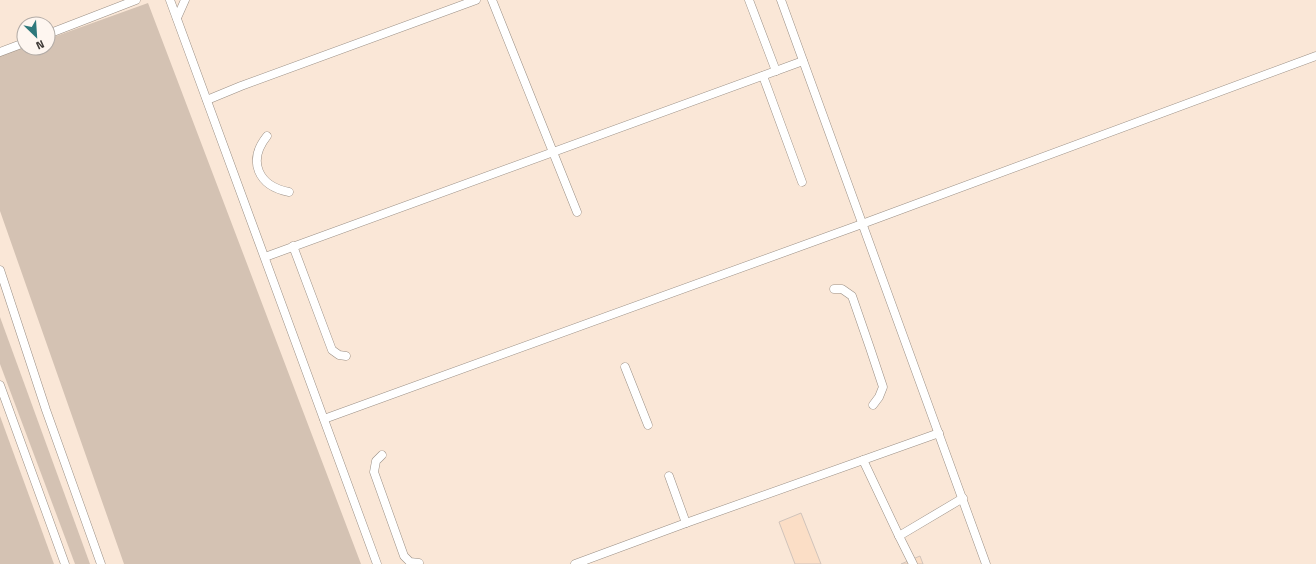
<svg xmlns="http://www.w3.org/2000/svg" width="1316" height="564" font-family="'Titillium Web',sans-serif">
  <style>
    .built { fill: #fae7d7; fill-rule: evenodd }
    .green { fill: #d4c2b3 }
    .building { fill: #fbdec6; stroke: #d0c3ba }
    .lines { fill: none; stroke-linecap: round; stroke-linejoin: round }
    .service-casing { stroke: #9a8f85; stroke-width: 9 }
    .service { stroke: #fff; stroke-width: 8 }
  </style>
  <rect width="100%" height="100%" fill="#fef6f0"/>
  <path class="built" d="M0,0H1316V564H0ZM24,24H48V48H24Z"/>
  <g class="green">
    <polygon points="148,3 361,564 124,564 0,211 0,56 24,47 48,48 48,39"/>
    <polygon points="0,317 90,564 75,564 0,364"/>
    <polygon points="0,416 54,564 0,564"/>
  </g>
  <g class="building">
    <polygon points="801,513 821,564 795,564 779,522"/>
    <polygon points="920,556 923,564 901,564"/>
  </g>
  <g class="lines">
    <defs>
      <g id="service">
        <polyline points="170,0 377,564"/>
        <polyline points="492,0 577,212"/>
        <polyline points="749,0 776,71"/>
        <polyline points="781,0 986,564"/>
        <polyline points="177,18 185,0"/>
        <polyline points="48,34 136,0"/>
        <polyline points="0,52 24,43"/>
        <polyline points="763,76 802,182"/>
        <polyline points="207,100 241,86 476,0"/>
        <path d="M267,136C247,161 258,186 289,192"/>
        <polyline points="293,246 332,350 339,355 346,356"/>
        <polyline points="265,257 803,61"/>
        <polyline points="0,270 46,410 101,564"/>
        <polyline points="834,289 842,289 852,296 870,348 883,387 879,397 873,405"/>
        <polyline points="625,367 648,425"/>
        <polyline points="0,385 65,564"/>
        <polyline points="324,419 862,224 1316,56"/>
        <polyline points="382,455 376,461 374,472 404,556 410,562 419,563"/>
        <polyline points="863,460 899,536"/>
        <polyline points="669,476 686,523"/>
        <polyline points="575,564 686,523 939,433"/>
        <polyline points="913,564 899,536 963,498"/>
      </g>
    </defs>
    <use href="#service" class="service-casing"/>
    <use href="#service" class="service"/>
  </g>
  <g transform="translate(36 36) rotate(155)"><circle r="19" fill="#fef6f0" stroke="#b2aba6"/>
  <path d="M0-3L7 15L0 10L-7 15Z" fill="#2e787b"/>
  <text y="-6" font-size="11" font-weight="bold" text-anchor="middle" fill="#3f3a36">N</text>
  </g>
</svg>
